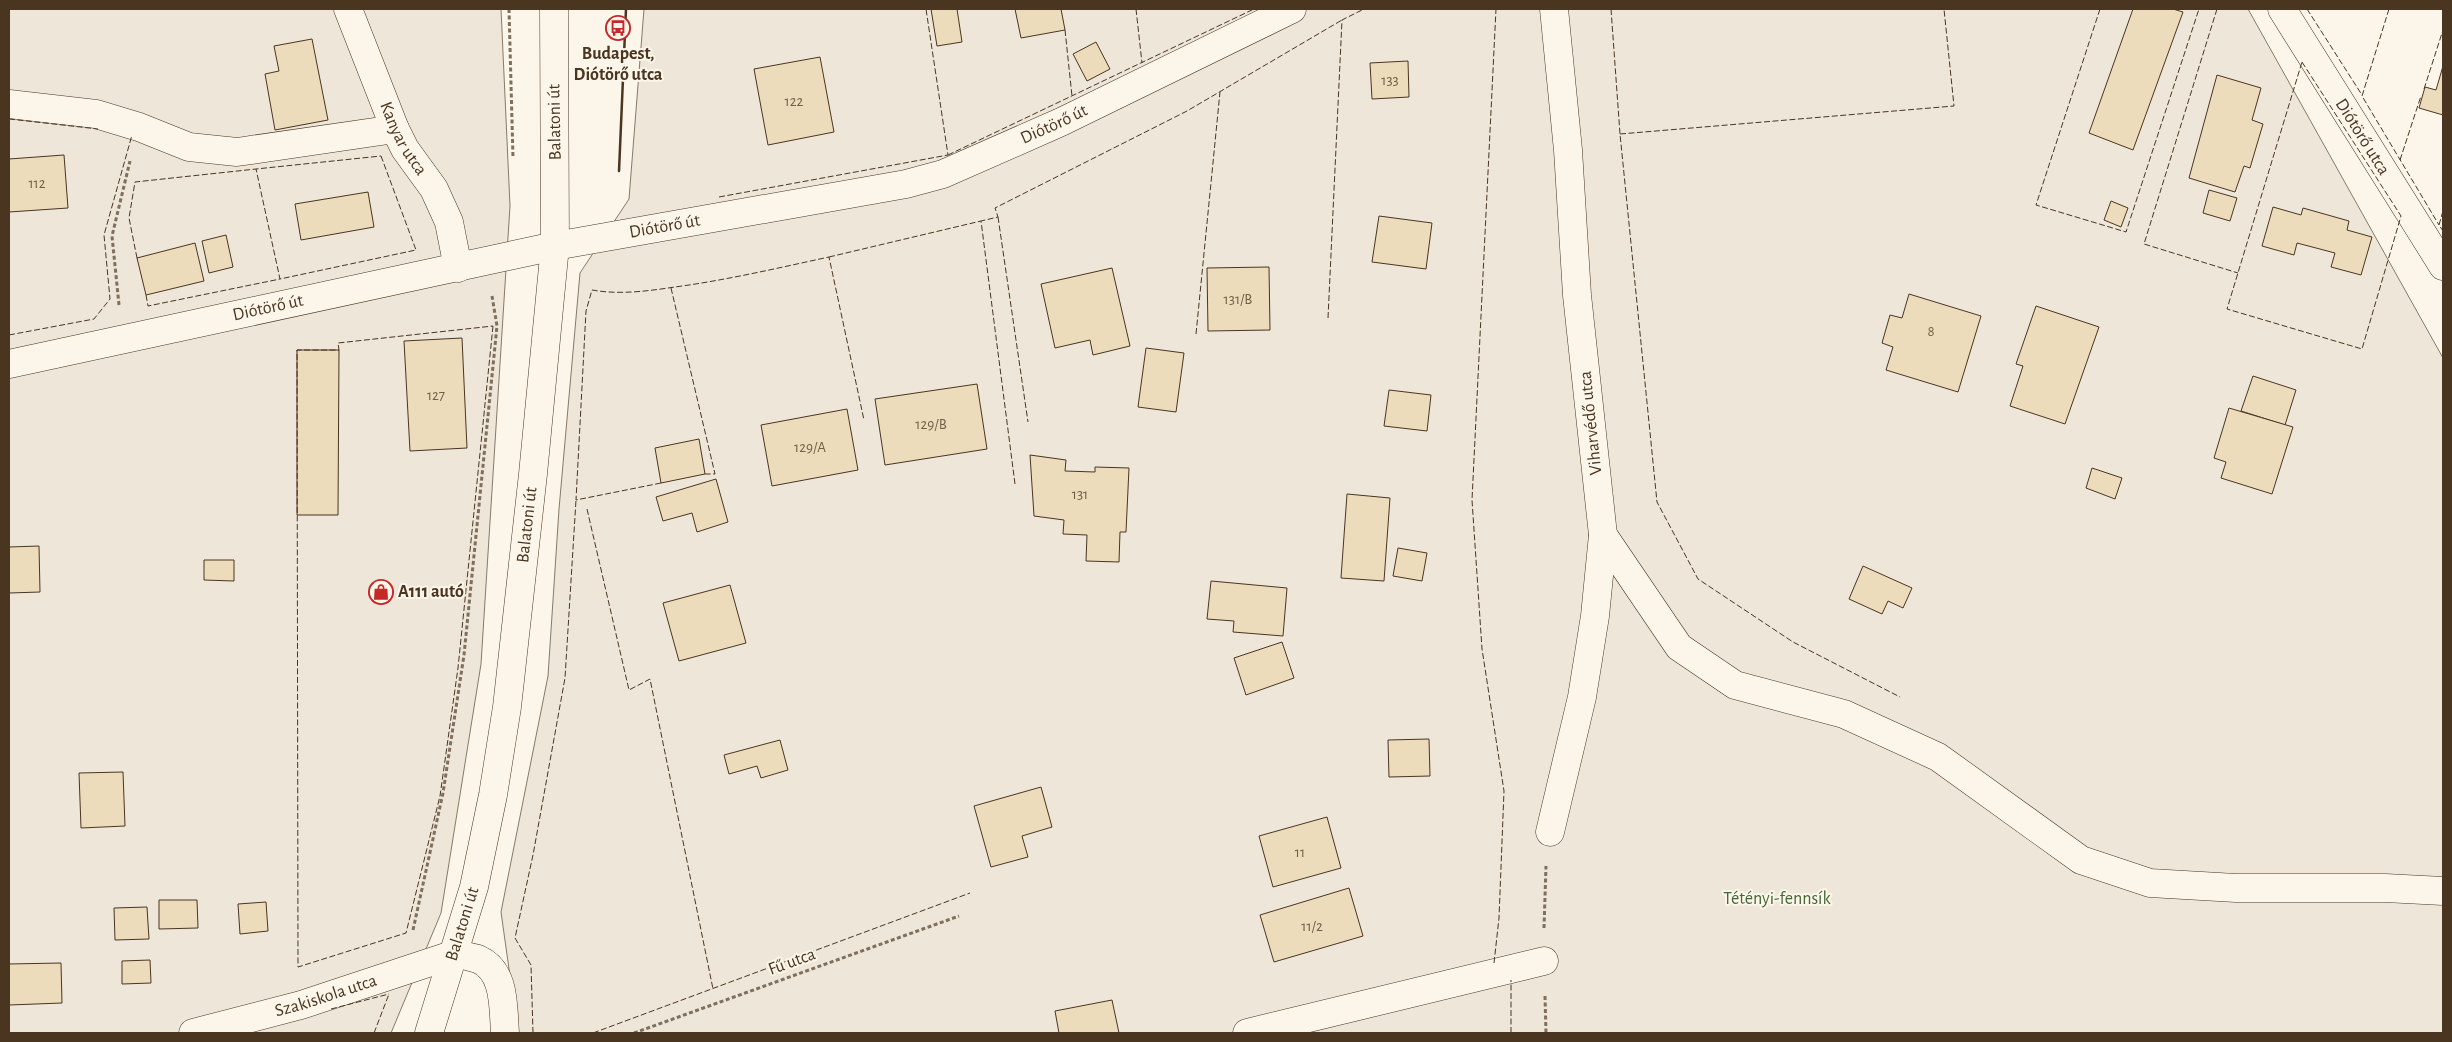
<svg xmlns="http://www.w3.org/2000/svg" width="2452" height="1042" font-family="'Alegreya Sans',sans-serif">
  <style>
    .green { fill: #ede6d9; stroke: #887966 }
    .building { fill: #ecdcbc; stroke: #4a3520 }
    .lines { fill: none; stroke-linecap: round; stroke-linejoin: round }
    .minor-casing { stroke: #4a3520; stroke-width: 29 }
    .major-casing { stroke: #4a3520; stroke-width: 29 }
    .path { stroke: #7f6f5c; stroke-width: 3; stroke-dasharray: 4 2.5; stroke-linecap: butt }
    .minor { stroke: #fbf6e9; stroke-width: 28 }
    .major { stroke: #fbf6e9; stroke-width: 28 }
    .fence { stroke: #4a3520; stroke-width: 1; stroke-dasharray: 6 2.5; stroke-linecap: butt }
    .wall { stroke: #4a3520; stroke-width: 2.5 }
    .labels { text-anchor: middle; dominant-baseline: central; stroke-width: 4; stroke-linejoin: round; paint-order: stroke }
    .number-label { font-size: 15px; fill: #725f47 }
    .poi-label { font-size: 18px; font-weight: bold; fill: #4a3520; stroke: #fbf6e9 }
    .street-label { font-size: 18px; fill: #4a3520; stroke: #fbf6e9 }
    .park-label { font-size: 18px; fill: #436837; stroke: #fbf6e9 }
  </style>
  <rect width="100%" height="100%" fill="#fbf6e9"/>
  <g class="green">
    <polygon points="9,9 501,9 510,206 481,664 441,913 391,1033 9,1033"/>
    <polygon points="644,9 2248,9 2443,358 2443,1033 518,1033 501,912 548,676 559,509 580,273 629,199"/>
  </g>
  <g class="building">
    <polygon points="931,9 957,9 962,42 937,46"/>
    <polygon points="1015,9 1061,9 1065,30 1021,38"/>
    <polygon points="2133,9 2173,9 2183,12 2133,150 2089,133"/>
    <polygon points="312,39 328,120 275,130 265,74 279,71 274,46"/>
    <polygon points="1096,42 1110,69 1087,81 1073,54"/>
    <polygon points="820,57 834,132 768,145 754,69"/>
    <polygon points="1408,61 1409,97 1372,99 1370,63"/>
    <polygon points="2443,66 2443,115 2419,108 2425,87 2436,90"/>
    <polygon points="2217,75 2261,88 2252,120 2263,124 2250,168 2244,166 2235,192 2189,178"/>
    <polygon points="64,155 68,208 9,212 9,159"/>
    <polygon points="2209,190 2237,198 2230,221 2203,213"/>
    <polygon points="368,192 374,227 301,240 295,204"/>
    <polygon points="2111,201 2128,208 2121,227 2104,220"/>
    <polygon points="2273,207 2301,215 2303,208 2349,221 2347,230 2372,237 2361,275 2331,267 2335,253 2297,243 2294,255 2262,246"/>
    <polygon points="1379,216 1432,223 1426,269 1372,262"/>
    <polygon points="226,235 233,267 209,273 202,241"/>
    <polygon points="195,243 204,281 146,295 137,258"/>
    <polygon points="1269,267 1270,330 1208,331 1207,268"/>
    <polygon points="1112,268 1130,346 1093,355 1090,340 1055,348 1041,284"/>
    <polygon points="1909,294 1981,316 1958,392 1886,370 1893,347 1882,343 1890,315 1902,318"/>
    <polygon points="2036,306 2099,327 2065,424 2010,406 2023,366 2016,364"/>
    <polygon points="462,338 467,448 410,451 404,341"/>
    <polygon points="1146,348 1184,353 1176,412 1138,407"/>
    <polygon points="297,350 339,350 338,515 297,515"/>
    <polygon points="2253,376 2296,390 2285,425 2241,411"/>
    <polygon points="977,384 987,449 885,465 875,399"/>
    <polygon points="1389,390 1431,395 1427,431 1384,426"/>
    <polygon points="2229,408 2293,427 2272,494 2221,478 2226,462 2214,458"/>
    <polygon points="847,409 858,470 772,486 761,425"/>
    <polygon points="699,439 705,474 661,483 655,448"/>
    <polygon points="1030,455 1066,460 1065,471 1095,472 1095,467 1129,468 1126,532 1120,532 1119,562 1086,561 1087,535 1063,534 1064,520 1034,516"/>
    <polygon points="2092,468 2122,478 2115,499 2086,488"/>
    <polygon points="716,479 728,522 697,532 692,513 663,521 656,497"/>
    <polygon points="1347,494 1390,498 1384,581 1341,578"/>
    <polygon points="39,546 40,592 9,593 9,547"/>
    <polygon points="1398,548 1427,553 1422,581 1393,576"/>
    <polygon points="204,560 234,560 234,581 204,580"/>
    <polygon points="1863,566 1912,588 1903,608 1888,601 1882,614 1849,599"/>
    <polygon points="1211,581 1287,588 1283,636 1233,632 1234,621 1207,619"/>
    <polygon points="730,585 746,643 679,661 663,603"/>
    <polygon points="1282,642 1294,678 1246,695 1234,658"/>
    <polygon points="1429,739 1430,776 1389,777 1388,740"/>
    <polygon points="780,740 788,770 761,778 757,766 729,774 724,755"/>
    <polygon points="123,772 125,826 81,828 79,773"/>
    <polygon points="1041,787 1052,827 1022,836 1028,857 991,867 974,806"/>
    <polygon points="1327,817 1341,868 1273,887 1259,836"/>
    <polygon points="1349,888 1363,936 1274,962 1260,915"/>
    <polygon points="159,900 197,900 198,928 159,929"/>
    <polygon points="266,902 268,931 240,934 238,904"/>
    <polygon points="147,907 149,939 115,940 114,908"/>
    <polygon points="150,960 151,983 122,984 122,961"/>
    <polygon points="61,963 62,1003 9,1005 9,964"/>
    <polygon points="1112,1000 1119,1033 1059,1033 1055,1011"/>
  </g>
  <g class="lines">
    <defs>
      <g id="minor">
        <path id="s1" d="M348,9L395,129L405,149L434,189L449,222L458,268"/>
        <path id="s2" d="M2282,9L2443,266"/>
        <polyline points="9,104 96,114 139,127 189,147 237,152 395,129"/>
        <path id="s3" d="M9,364L555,246L906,184L943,174L1061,122L1292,9"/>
        <polyline points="1603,535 1679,647 1735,685 1844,714 1938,757 2081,860 2150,883 2236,888 2385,888 2443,891"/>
        <polyline points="1550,832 1582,697 1595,616 1603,535 1577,295 1568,150 1554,9"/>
        <path id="s4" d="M193,1033L301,1005L455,954C462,955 471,957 478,959C506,971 503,1008 505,1033"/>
        <polyline points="1247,1033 1544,961"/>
      </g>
      <g id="major">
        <path id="s5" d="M429,1033L474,887L493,795L507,707L533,474L555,246L554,9"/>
      </g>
    </defs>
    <use href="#minor" class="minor-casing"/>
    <use href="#major" class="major-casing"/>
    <g class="path">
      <polyline points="509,9 513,158"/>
      <polyline points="119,305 112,236 130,161"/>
      <polyline points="1544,928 1546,866"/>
      <polyline points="413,930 443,793 464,655 497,326 492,296"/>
      <polyline points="1545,996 1546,1033"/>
      <polyline points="634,1033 959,916"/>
    </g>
    <use href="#minor" class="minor"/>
    <use href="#major" class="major"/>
    <g class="fence">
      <polyline points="1136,9 1142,63"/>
      <polyline points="1611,9 1620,134 1657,502 1698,579 1793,642 1900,697"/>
      <polyline points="2100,9 2036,205 2126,232 2199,9"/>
      <polyline points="2217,9 2144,244 2238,273"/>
      <polyline points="2307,9 2362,95"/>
      <polyline points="2389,9 2362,96 2439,225"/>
      <polyline points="1065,30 1072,96"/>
      <polygon points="2302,62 2401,216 2362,349 2227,309"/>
      <polyline points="2424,89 2443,30"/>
      <polyline points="9,119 98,129"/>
      <polyline points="1620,134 1954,106 1944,9"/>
      <polyline points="948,155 1254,9"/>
      <polygon points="381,156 416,250 280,279 256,169"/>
      <polyline points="2400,160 2421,96"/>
      <polyline points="719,197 948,155 926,9"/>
      <polyline points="2443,211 2439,225 2443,231"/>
      <polyline points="998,217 1028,422"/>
      <polyline points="829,257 981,221"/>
      <polyline points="137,258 129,218 135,182 256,169"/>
      <polyline points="671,288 715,474 705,474"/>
      <polyline points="146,295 148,306 280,279"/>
      <polyline points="1328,318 1342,20 1364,9"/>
      <polygon points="493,326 458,668 440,796 406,933 298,967 297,350 339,350 338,343"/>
      <polyline points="1196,334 1220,92"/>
      <polyline points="9,335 94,319 110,299 104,235 132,135"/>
      <path d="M661,483L576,500L586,311L592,290C620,295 648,291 675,287C727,280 778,268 829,257L864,420"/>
      <polyline points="1015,484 981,221 998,217 995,208 1187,111 1342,20"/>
      <polyline points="587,509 629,690 650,679 713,989"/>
      <polyline points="1494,963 1499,918 1504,791 1482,649 1472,500 1496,9"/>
      <polyline points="331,1009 389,994"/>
      <polyline points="374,1033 389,994"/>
      <polyline points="533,1033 531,965 515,938 533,855 565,678 576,500"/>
      <polyline points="593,1033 970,893"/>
      <polyline points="1511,1033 1511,980"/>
    </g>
    <polyline class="wall" points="619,171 626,9"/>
  </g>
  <defs>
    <symbol id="bus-ring" viewBox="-11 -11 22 22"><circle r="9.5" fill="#fbf6e9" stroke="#c62828" stroke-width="1.5"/><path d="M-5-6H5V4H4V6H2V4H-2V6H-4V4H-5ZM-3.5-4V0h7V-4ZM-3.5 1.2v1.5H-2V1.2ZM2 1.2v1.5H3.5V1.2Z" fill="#c62828"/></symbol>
    <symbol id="shop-ring" viewBox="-11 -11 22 22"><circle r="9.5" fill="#fbf6e9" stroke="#c62828" stroke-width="1.5"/><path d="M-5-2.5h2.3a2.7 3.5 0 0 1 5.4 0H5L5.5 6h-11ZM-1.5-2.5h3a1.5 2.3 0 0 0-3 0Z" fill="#c62828"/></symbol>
  </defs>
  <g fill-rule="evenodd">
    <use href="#bus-ring" x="604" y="14" width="28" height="28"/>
    <use href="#shop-ring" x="367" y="578" width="28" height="28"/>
  </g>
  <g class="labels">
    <g class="number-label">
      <text x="1390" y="80">133</text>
      <text x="794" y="101">122</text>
      <text x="37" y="183">112</text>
      <text x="1238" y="299">131/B</text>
      <text x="1931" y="331">8</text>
      <text x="436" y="395">127</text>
      <text x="931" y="424">129/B</text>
      <text x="810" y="447">129/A</text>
      <text x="1080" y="494">131</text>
      <text x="1300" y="852">11</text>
      <text x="1312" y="926">11/2</text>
    </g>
    <g class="poi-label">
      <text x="618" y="54">Budapest,<tspan x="618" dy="21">Diótörő utca</tspan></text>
      <text x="398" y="592" text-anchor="start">A111 autó</text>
    </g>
    <g class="street-label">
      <text transform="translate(555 122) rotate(-91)">Balatoni út</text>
      <text stroke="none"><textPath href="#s3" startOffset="1075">Diótörő út</textPath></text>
      <text stroke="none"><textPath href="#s2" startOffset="151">Diótörő utca</textPath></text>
      <text stroke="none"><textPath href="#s1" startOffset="141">Kanyar utca</textPath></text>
      <text stroke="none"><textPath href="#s3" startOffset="670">Diótörő út</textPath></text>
      <text stroke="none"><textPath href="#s3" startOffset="265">Diótörő út</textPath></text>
      <text transform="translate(1591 423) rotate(-96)">Viharvédő utca</text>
      <text stroke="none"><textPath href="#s5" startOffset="519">Balatoni út</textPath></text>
      <text stroke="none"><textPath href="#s5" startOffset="114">Balatoni út</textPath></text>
      <text transform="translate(792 962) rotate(-20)">Fű utca</text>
      <text stroke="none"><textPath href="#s4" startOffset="138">Szakiskola utca</textPath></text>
    </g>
    <g class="park-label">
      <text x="1777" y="899">Tétényi-fennsík</text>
    </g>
  </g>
  <rect width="2452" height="1042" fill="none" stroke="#4a3520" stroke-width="20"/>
</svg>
